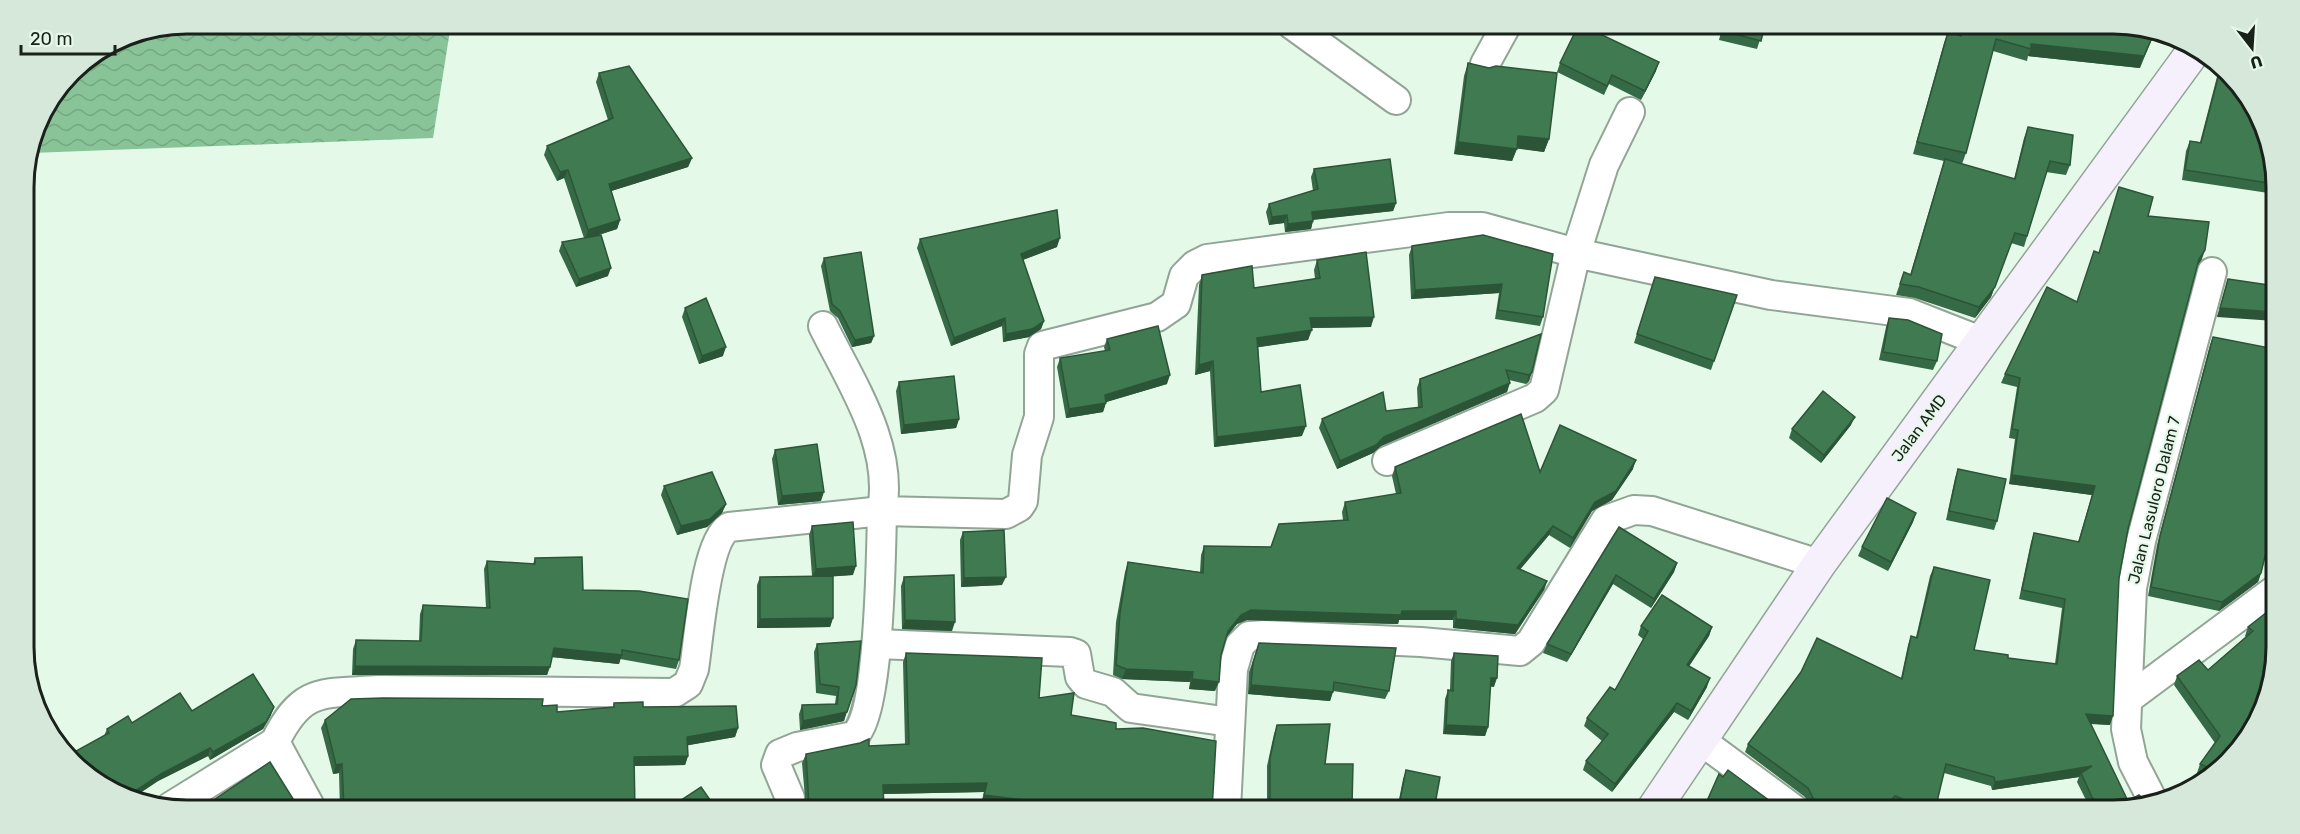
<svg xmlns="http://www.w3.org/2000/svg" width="2300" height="834" font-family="Rubik,sans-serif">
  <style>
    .water { fill: url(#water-waves) }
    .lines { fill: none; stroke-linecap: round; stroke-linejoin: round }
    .street-casing { stroke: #91a495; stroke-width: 32 }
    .secondary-casing { stroke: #91a495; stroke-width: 36 }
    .street { stroke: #fff; stroke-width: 28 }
    .secondary { stroke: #f6f0fd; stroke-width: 33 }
    .wall { fill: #366945 }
    .shaded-wall { fill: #2c5538 }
    .building { fill: #3f7a50; stroke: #2c5538; stroke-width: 1.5 }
    .labels { text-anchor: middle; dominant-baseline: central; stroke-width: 4.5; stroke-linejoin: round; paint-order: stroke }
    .street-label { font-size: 16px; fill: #1a211b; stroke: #e5f9e9 }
    .rim { fill: none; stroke: #1a211b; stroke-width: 3 }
  </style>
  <defs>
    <pattern id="water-waves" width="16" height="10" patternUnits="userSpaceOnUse" patternTransform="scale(1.5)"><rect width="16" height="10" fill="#88c497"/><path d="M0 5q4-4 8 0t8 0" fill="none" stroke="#75a882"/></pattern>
  </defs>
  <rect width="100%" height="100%" fill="#e5f9e9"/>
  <polygon class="water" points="188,24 451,24 433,138 31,153 41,115 79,65 125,36"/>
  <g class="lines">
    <defs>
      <g id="street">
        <polyline points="1291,24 1396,100"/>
        <polyline points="1485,64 1507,24"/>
        <path d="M823,326C851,383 894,445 882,511L1006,514L1019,507L1023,501L1027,455L1039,417V354L1042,346L1157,317L1176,304L1184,276L1195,265L1207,259L1449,227H1482L1576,253L1771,295L1909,313L1983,342"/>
        <polyline points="1387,461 1535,398 1544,390 1576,253 1604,165 1630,112"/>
        <polyline points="877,644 1070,652 1076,654 1080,677 1086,684 1113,692 1131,708 1230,722"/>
        <polyline points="2128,699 2276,589"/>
        <polyline points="1700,740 1795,810"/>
        <path d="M275,742C302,686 323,694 379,690L674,693L688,684L694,669C699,639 705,542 729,527L882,511C881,551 880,714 854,736L797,747L780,754L776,765L790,798"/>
        <polyline points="2152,799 2133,762 2126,729 2132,588 2141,541 2212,272"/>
        <polyline points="170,807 275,742 312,810"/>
        <polyline points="1226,810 1233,669 1240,645 1249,636 1264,635 1421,642 1520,651 1531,642 1606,520 1634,510 1652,511 1819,564"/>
      </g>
      <polyline id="secondary" points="1653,810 1819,564 2193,52"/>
    </defs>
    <use href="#street" class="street-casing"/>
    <use href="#secondary" class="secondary-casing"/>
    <use href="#street" class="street"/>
    <use href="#secondary" class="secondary"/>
  </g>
  <g class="wall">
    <polygon points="1723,24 1765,24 1757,49 1719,40"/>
    <polygon points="1961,24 2112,24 2140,68 2028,56 2027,61 1993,51 1966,153 1962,164 2014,179 2024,138 2028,127 2070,165 2066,175 2046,172 2024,247 2011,243 1991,297 1975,318 1915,298 1896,295 1904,272 1910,275 1944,161 1913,154 1944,43 1948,32 1959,36"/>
    <polygon points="1468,63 1549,139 1544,152 1517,148 1512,161 1454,154 1464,76"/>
    <polygon points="1560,63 1656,71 1641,100 1609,84 1604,95 1557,72"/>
    <polygon points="2219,69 2236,80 2275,166 2275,194 2182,180 2186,151 2190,141 2200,142"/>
    <polygon points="599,73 692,158 688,167 611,191 620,220 617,229 596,236 608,276 576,287 559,251 562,242 584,238 564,178 557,181 544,155 547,146 608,120 596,82"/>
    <polygon points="1314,169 1396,203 1393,211 1313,220 1311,229 1285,232 1284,223 1269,225 1266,212 1269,204 1313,191 1311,177"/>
    <polygon points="2119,187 2148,216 2202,259 2197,266 2128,529 2119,578 2110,725 2090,724 2123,810 2091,810 2077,782 2079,777 1992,790 1991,786 1944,773 1935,810 1903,810 1891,805 1888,810 1811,810 1805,797 1745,752 1748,744 1901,678 1908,645 1911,636 1916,637 1930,576 1934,567 1974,650 2008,658 2055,664 2062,608 2019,599 2031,542 2034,533 2078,542 2092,495 2009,484 2015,439 2009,438 2017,387 2001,383 2005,374 2077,302 2099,253"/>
    <polygon points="1483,235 1543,317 1540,326 1495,319 1499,293 1411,299 1409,255 1412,246"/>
    <polygon points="920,239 1057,247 1023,260 1044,321 1041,329 1029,337 1003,342 1002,326 951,346 917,248"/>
    <polygon points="824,258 874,336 871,343 852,347 838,318 830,311 821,266"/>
    <polygon points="1317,260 1371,327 1311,328 1308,340 1258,347 1261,392 1302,436 1214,447 1210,371 1195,375 1199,285 1202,275 1254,288 1315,279 1314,270"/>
    <polygon points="2228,279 2275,286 2217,317"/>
    <polygon points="1652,286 1714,361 1711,370 1634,343"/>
    <polygon points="685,308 723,356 699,364 682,317"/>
    <polygon points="1889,318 1937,361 1933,370 1879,360 1886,327"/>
    <polygon points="1541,334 1529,381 1526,384 1509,380 1507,392 1381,446 1373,453 1337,469 1319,428 1322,419 1386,411 1418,408 1417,388 1420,379"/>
    <polygon points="2213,337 2275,349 2276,512 2261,573 2258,582 2219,611 2148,596 2157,545 2210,345"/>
    <polygon points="1107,339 1167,384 1106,402 1103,412 1066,418 1057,367 1060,358 1105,351 1104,347"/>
    <polygon points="899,382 959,419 956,428 901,434 896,391"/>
    <polygon points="1851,425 1821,463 1789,438 1792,429"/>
    <polygon points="775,450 821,501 778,505 772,459"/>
    <polygon points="1395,467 1540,472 1633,469 1612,500 1592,511 1570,548 1549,535 1520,569 1547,581 1544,590 1515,634 1453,628 1453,620 1399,620 1398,624 1247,620 1237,624 1225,639 1221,655 1215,691 1189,689 1190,682 1122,679 1113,675 1116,622 1125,572 1128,562 1200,572 1201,555 1204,546 1271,547 1343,520 1342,512 1345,502 1396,494 1392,476"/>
    <polygon points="1958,469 1997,521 1994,530 1946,520 1955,478"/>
    <polygon points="664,486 726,504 722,513 707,527 677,535 661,495"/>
    <polygon points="1916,513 1913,522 1888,571 1858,556 1862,547"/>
    <polygon points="812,526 853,575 833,576 833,618 830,627 757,628 757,585 760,577 812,576 809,535"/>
    <polygon points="1619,527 1677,563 1674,572 1651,608 1613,584 1567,662 1543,653 1547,644"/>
    <polygon points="963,532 1002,585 961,587 960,540"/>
    <polygon points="535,558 583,590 679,660 676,669 620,659 619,664 552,657 547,675 352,675 353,649 356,640 419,641 420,614 423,605 486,608 484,569 487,561 533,564"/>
    <polygon points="904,577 952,631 902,629 901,586"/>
    <polygon points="1641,626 1712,627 1709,636 1689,666 1707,687 1688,720 1674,712 1612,792 1583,770 1586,761 1602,741 1584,726 1587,718 1615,690 1643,639 1638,635"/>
    <polygon points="2248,627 2276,646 2207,778 2197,773 2200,764 2215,743 2174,685 2177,676 2208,670 2246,637 2245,636"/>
    <polygon points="861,641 844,721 800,730 799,714 802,705 835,704 836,696 816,693 814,652 817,644"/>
    <polygon points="1259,643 1389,691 1385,699 1333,691 1330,701 1248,694 1249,672"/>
    <polygon points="906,653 1039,698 1071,715 1116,729 1212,810 1020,810 1020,809 981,804 984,792 884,794 806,809 802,763 806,754 869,746 905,744 903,662"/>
    <polygon points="1454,653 1494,687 1490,686 1488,727 1485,736 1443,734 1445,699 1448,690 1450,690 1451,661"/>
    <polygon points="614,703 643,707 738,728 735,737 688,745 688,756 685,765 634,766 635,810 340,810 339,773 333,774 321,728 325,720 542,706 557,712 613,707"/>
    <polygon points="192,711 271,715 263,729 210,760 208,756 158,781 131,799 104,736 107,729"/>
    <polygon points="1277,725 1325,764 1350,810 1267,810 1267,766 1274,734"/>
    <polygon points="1406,770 1434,810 1397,810 1403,779"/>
  </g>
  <g class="shaded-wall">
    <polygon points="2155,31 2140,68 2028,56 2031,49 2031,44"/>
    <polygon points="1659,62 1656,71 1641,100 1645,91"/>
    <polygon points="1518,136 1549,139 1544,152 1513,148"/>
    <polygon points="1458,142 1517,149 1512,161 1454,154"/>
    <polygon points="692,158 688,167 605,193 609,184"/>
    <polygon points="568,170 564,178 557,181 560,172"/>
    <polygon points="1396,203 1393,211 1309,220 1312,212"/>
    <polygon points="1287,215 1284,223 1269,225 1272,217"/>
    <polygon points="620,220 617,229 585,239 588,230"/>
    <polygon points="1313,221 1311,229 1285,232 1288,224"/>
    <polygon points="1060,238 1057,247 1017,262 1021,254"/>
    <polygon points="2011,243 1991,297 1975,318 1979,307"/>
    <polygon points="2205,250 2202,259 2196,268 2199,259"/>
    <polygon points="611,268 608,276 576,287 579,279"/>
    <polygon points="1502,284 1499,293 1411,299 1415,290"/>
    <polygon points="2220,308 2275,312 2275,321 2217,317"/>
    <polygon points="1374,317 1371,327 1306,328 1310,318"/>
    <polygon points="1005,318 1002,326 951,346 954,338"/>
    <polygon points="1044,321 1041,329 1029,337 1003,342 1006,334"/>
    <polygon points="1312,330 1308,340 1253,348 1257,338"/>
    <polygon points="874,336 871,343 852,347 855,340"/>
    <polygon points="726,347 723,356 699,364 702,356"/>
    <polygon points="1213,361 1210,371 1195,375 1199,365"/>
    <polygon points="1532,372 1529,381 1526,384 1529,375"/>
    <polygon points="1170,375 1167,384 1103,403 1106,403 1103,412 1066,418 1069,409 1105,395"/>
    <polygon points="1510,383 1507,392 1381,446 1373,453 1337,469 1340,461 1384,437"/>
    <polygon points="1855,417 1851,425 1821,463 1824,455"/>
    <polygon points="959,419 956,428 901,434 904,425"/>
    <polygon points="1306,426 1302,436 1214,447 1217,437"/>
    <polygon points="1636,460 1633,469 1612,500 1592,511 1570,548 1573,538 1595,502"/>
    <polygon points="2012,475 2095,486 2092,495 2009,484"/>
    <polygon points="824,492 821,501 778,505 782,496"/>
    <polygon points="726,504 722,513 707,527 677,535 681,526"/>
    <polygon points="1916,513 1913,522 1888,571 1891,562"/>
    <polygon points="1553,526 1549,535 1514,577 1517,568"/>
    <polygon points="1677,563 1674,572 1651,608 1654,599"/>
    <polygon points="856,566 853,575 812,578 816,569"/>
    <polygon points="2261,573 2258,582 2219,611 2222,602"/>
    <polygon points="1616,575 1613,584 1567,662 1571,654"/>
    <polygon points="1006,577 1002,585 961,587 964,578"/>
    <polygon points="1547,581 1544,590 1515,634 1453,628 1456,619"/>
    <polygon points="1251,610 1402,611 1456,611 1453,620 1399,620 1398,624 1247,620 1237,624 1224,640 1228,631 1241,615"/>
    <polygon points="833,618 830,627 757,628 760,619"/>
    <polygon points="905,620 955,622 952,631 902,629"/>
    <polygon points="1712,627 1709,636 1684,674 1687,665"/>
    <polygon points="554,648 622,655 619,664 551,657"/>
    <polygon points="355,666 550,667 547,675 352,675"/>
    <polygon points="1126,669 1193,672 1190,682 1122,679"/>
    <polygon points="1491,678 1497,678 1494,687 1487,686"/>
    <polygon points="1710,678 1707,687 1688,720 1691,711"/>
    <polygon points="1192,679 1219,682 1215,691 1189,689"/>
    <polygon points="1251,685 1333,692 1330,701 1248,694"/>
    <polygon points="1677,703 1674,712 1612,792 1615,784"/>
    <polygon points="274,707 271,715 263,729 210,760 213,752"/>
    <polygon points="847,712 844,721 800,730 803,721"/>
    <polygon points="2086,714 2113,716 2110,725 2082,723"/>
    <polygon points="1446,725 1488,727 1485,736 1443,734"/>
    <polygon points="738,728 735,737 684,746 687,737"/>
    <polygon points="210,748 208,756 158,781 131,799 129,795 161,774"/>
    <polygon points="688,756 685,765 631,766 634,757"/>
    <polygon points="342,764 339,773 333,774 336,765"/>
    <polygon points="2092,766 2081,773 2079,777 1992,790 1995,782"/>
    <polygon points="987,783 984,792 880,794 883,785"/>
    <polygon points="984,795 1023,800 1020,809 981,804"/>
    <polygon points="1895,796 1891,805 1888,810 1883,810"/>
    <polygon points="1187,806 1186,810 1136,810 1137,807"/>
    <polygon points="1307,806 1352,806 1350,810 1305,810"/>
  </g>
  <g class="building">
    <polygon points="1579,24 1659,62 1645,91 1612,75 1607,86 1560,63"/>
    <polygon points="1724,24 1765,24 1761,41 1723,31"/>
    <polygon points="1963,24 2112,24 2155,31 2144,56 2031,44 2031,49 1996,39 1966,153 1917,142 1948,32 1961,36"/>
    <polygon points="1468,63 1489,68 1496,66 1557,73 1549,139 1518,136 1517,149 1458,142"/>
    <polygon points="629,66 692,158 609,184 620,220 588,230 568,170 560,172 547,146 613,118 599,73"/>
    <polygon points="2220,70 2236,80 2275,166 2275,184 2185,170 2190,141 2201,143"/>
    <polygon points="2028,127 2073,135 2070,165 2050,161 2027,236 2015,233 1995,287 1979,307 1919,287 1900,284 1904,272 1911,275 1945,159 2015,179"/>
    <polygon points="1390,159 1396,203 1312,212 1313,221 1288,224 1287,215 1272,217 1269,204 1318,189 1314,169"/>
    <polygon points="2119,187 2153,197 2148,216 2209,222 2205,250 2199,259 2128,529 2119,578 2113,716 2086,714 2128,801 2139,795 2146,801 2123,810 2098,810 2081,773 2092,766 1995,782 1994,777 1946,764 1935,810 1929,810 1895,796 1883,810 1830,810 1819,801 1815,810 1812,810 1815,802 1808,788 1748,744 1801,672 1817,638 1902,679 1911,636 1917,638 1934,567 1990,580 1974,650 2008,655 2008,658 2057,664 2065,599 2022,590 2034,533 2079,542 2095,486 2012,475 2018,430 2012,429 2020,378 2005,374 2047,287 2077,302 2094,251 2099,253"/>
    <polygon points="1057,210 1060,238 1021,254 1044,321 1032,329 1006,334 1005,318 954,338 920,239"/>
    <polygon points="601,235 611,268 579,279 562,242"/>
    <polygon points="1483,235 1553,254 1543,317 1498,310 1502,284 1415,290 1412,246"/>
    <polygon points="861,252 874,336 855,340 840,311 832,304 824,258"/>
    <polygon points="1366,252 1374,317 1310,318 1312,330 1257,338 1261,392 1300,385 1306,426 1217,437 1213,361 1199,365 1202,275 1252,266 1254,288 1320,278 1317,260"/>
    <polygon points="1655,277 1737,295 1714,361 1637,334"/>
    <polygon points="2228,279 2275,286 2275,312 2220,308"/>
    <polygon points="706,298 726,347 702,356 685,308"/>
    <polygon points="1889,318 1908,320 1942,334 1937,361 1883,352"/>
    <polygon points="1158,326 1170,375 1105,395 1106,403 1069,409 1060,358 1110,350 1107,339"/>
    <polygon points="1541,334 1532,372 1529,375 1506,370 1510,383 1384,437 1376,445 1340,461 1322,419 1383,392 1386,411 1422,407 1420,379"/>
    <polygon points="2213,337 2275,349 2276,510 2261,573 2222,602 2151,587 2160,536"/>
    <polygon points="954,376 959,419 904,425 899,382"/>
    <polygon points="1823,391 1855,417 1824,455 1792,429"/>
    <polygon points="1521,414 1540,472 1560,425 1636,460 1616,491 1595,502 1573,538 1553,526 1517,568 1547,581 1518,625 1456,619 1456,611 1402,611 1401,615 1251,610 1241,615 1228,631 1221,655 1219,682 1192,679 1193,672 1126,669 1116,665 1120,613 1128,562 1203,573 1204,546 1271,547 1279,524 1348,520 1345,502 1401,493 1395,467"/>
    <polygon points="817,444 824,492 782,496 775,450"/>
    <polygon points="1958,469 2006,479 1997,521 1949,511"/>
    <polygon points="712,472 726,504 710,519 681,526 664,486"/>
    <polygon points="1887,498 1916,513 1891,562 1862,547"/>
    <polygon points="853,522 856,566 816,569 812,526"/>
    <polygon points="1619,527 1677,563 1654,599 1616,575 1571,654 1547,644"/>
    <polygon points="1004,530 1006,577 964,578 963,532"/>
    <polygon points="582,557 583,590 639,591 688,599 679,660 622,650 622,655 554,648 550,667 355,666 356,640 421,641 423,605 490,608 487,561 535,564 535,558"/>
    <polygon points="954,575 955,622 905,620 904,577"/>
    <polygon points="833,576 833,618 760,619 760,577"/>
    <polygon points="1662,595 1712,627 1687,665 1710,678 1691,711 1677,703 1615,784 1586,761 1608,734 1587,718 1610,687 1615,690 1648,631 1641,626"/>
    <polygon points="2276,605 2276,646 2267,699 2212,776 2207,778 2212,769 2200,764 2220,736 2177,676 2199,660 2208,670 2253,631 2248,627"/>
    <polygon points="861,641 856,685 847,712 803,721 802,705 837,704 839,687 820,684 817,644"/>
    <polygon points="1259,643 1396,648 1389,691 1334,682 1333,692 1251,685 1253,663"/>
    <polygon points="906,653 1042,658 1039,698 1074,693 1071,715 1116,723 1116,729 1143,728 1216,741 1212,810 1187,810 1187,806 1137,807 1137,810 1022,810 1023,800 984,795 987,783 883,785 884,810 804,810 809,806 806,754 860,743 869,739 869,746 909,744"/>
    <polygon points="1454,653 1498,656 1497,678 1491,678 1488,727 1446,725 1448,690 1453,691"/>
    <polygon points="253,674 274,707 266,722 213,752 210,748 161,774 129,795 131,799 67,756 109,733 107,729 128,716 132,723 180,693 192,711"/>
    <polygon points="383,698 543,699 542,706 557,705 557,712 614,707 614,703 643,702 643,707 736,706 738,728 687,737 688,756 634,757 635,810 344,810 342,764 336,765 325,720 351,699"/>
    <polygon points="1330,724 1325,764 1353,764 1352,806 1307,806 1307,810 1270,810 1270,758 1277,725"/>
    <polygon points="270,762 300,810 199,810"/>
    <polygon points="1406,770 1440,777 1434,810 1398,810"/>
    <polygon points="1728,770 1782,810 1703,810 1719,774 1723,777"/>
    <polygon points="701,787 717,810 666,810"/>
  </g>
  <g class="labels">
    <g class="street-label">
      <text transform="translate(1919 428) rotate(-53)">Jalan AMD</text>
      <text transform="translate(2154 500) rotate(-76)">Jalan Lasuloro Dalam 7</text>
    </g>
  </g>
  <path d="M0 0H2300V834H0ZM187 34H2113A153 153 0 0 1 2266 187V647A153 153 0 0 1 2113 800H187A153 153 0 0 1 34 647V187A153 153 0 0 1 187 34Z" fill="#d5e8d9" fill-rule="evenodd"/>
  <path class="rim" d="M187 34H2113A153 153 0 0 1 2266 187V647A153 153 0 0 1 2113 800H187A153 153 0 0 1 34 647V187A153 153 0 0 1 187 34Z"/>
  <g transform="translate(2252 48) rotate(163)" stroke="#e5f9e9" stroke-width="4.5" paint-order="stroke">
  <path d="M0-4.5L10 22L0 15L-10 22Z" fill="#1a211b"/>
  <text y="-9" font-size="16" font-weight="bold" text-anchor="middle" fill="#1a211b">U</text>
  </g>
  <path d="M21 45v9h94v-9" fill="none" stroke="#1a211b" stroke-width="3"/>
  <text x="30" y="45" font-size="18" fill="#1a211b" stroke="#e5f9e9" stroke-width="4.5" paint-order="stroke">20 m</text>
</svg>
